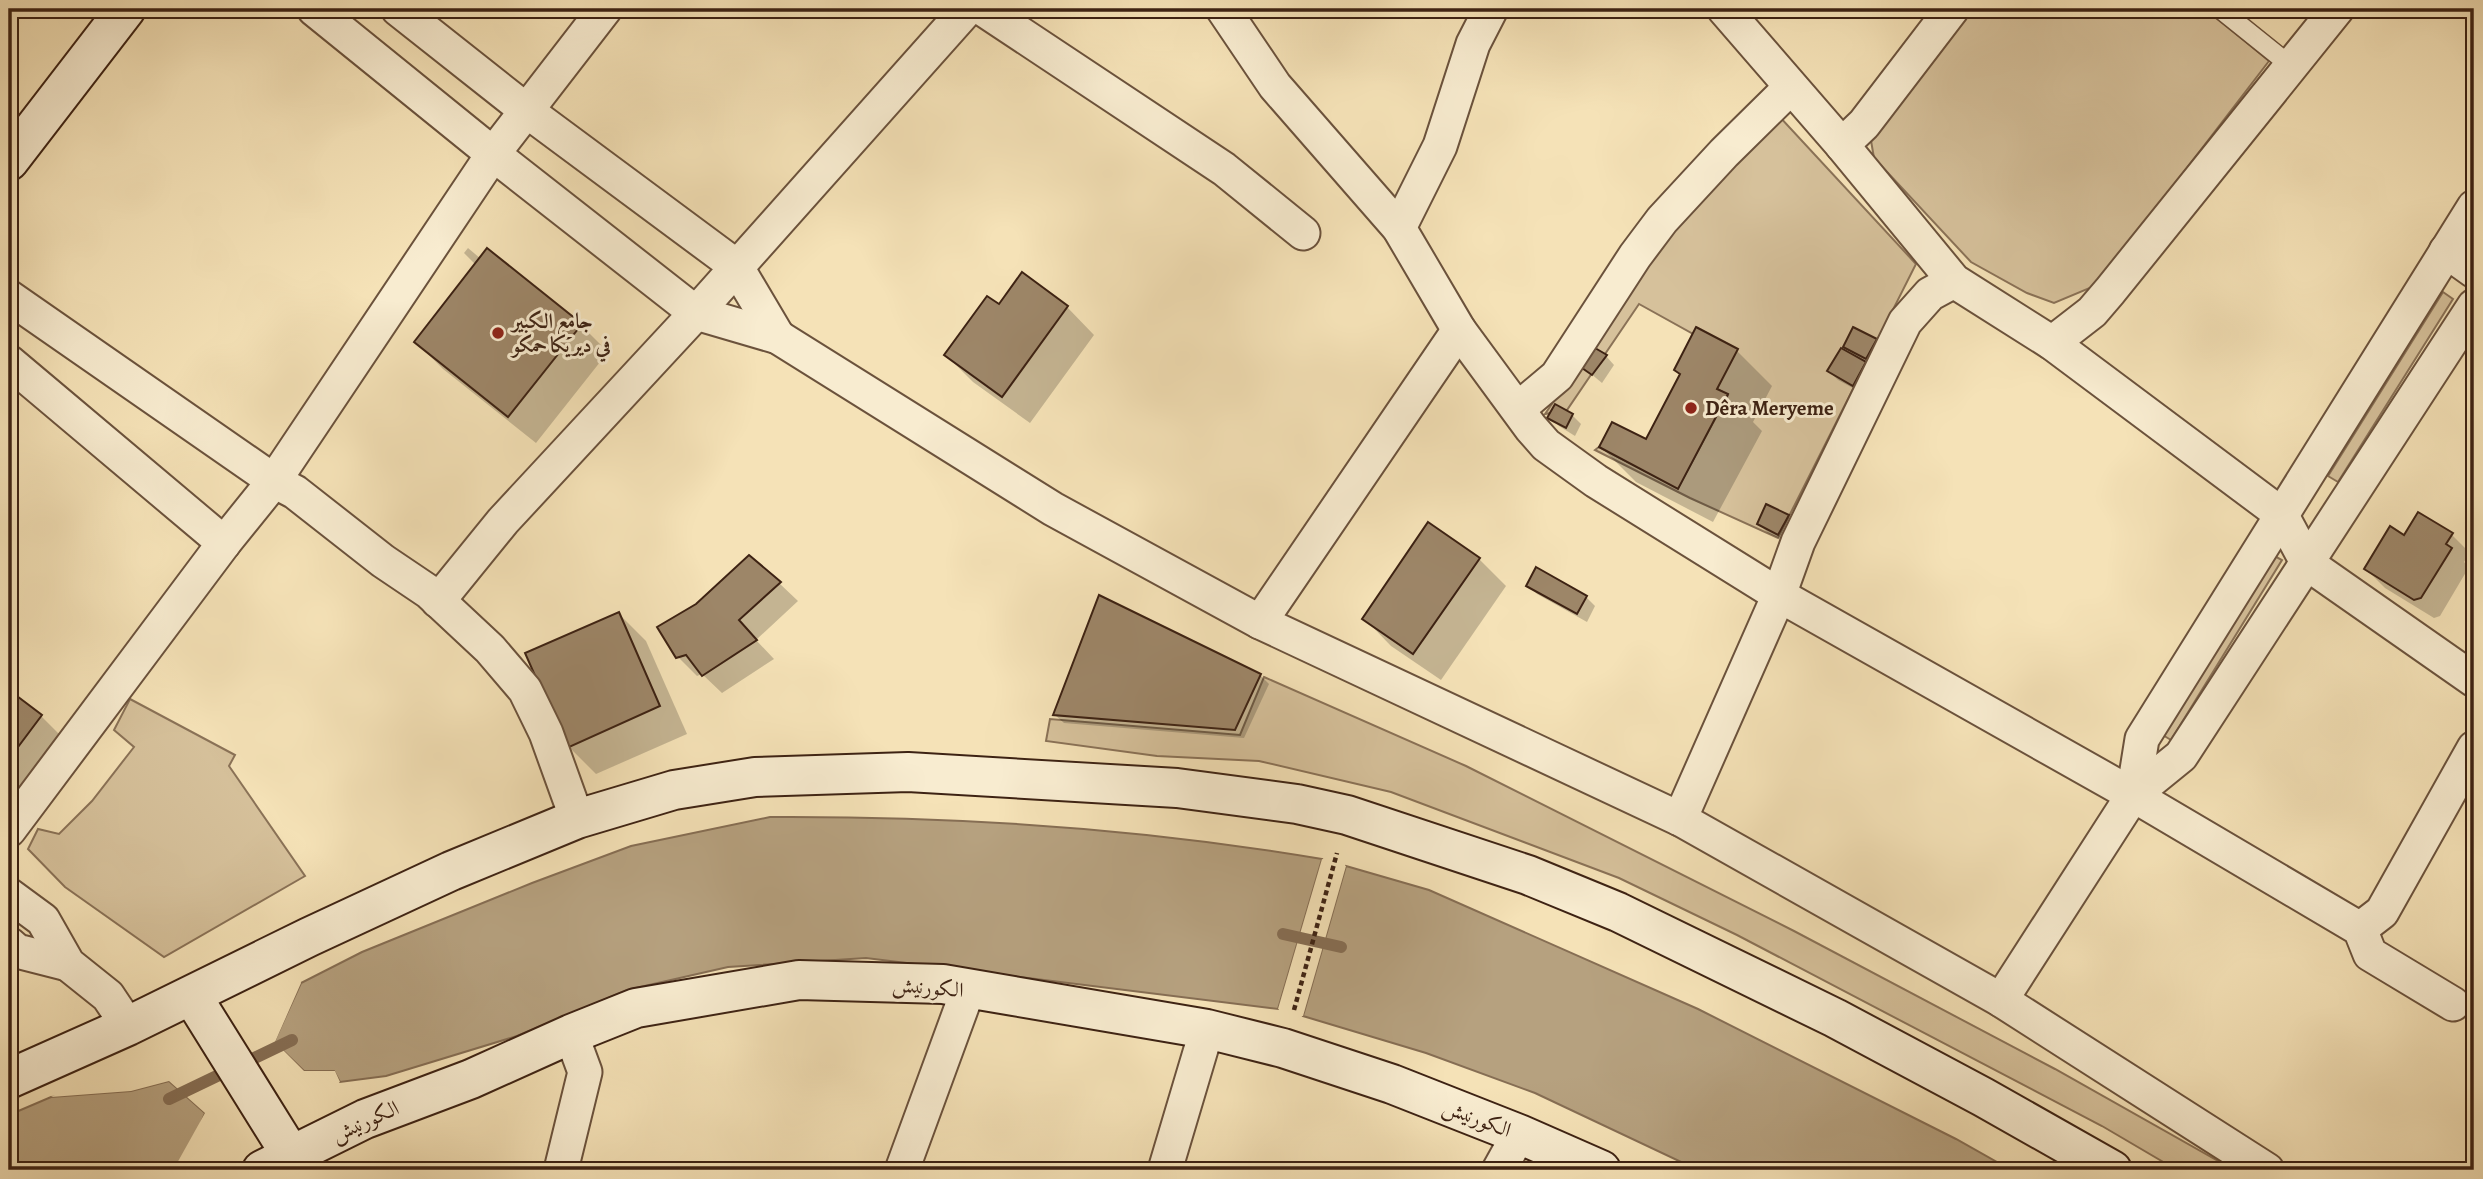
<svg xmlns="http://www.w3.org/2000/svg" width="2483" height="1179" font-family="Alegreya,Amiri,serif">
  <style>
    .green { fill: #d6c19b; stroke: #8a7257; stroke-width: 2 }
    .water { fill: #b6a17f; stroke: #866e54; stroke-width: 2 }
    .pier { fill: #f5e2b7 }
    .shadow { fill: #0003 }
    .lines { fill: none; stroke-linecap: round; stroke-linejoin: round }
    .stream { stroke: #866e54; stroke-width: 12 }
    .building { fill: #9d8668; stroke: #3d2213; stroke-width: 2 }
    .lane-casing { stroke: #6b523c; stroke-width: 21 }
    .street-casing { stroke: #6b523c; stroke-width: 37 }
    .secondary-casing { stroke: #3d2213; stroke-width: 42 }
    .path { stroke: #3d2213; stroke-width: 4.5; stroke-dasharray: 5 3.5; stroke-linecap: butt }
    .lane { stroke: #f8ecd0; stroke-width: 18 }
    .street { stroke: #f8ecd0; stroke-width: 33 }
    .secondary { stroke: #f8ecd0; stroke-width: 38 }
    .poi-dot { fill: #8f2418; stroke: #f8ecd0; stroke-width: 2.5 }
    .labels { text-anchor: middle; dominant-baseline: central; stroke-width: 6; stroke-linejoin: round; paint-order: stroke }
    .poi-label { font-size: 21px; font-weight: bold; fill: #3d2213; stroke: #f8ecd0; text-anchor: start }
    .street-label { font-size: 21px; fill: #3d2213; stroke: #f8ecd0 }
  </style>
  <rect width="100%" height="100%" fill="#f5e2b7"/>
  <filter id="stains"><feTurbulence type="fractalNoise" baseFrequency=".00286" numOctaves="4"/><feColorMatrix values="0 0 0 0 .2 0 0 0 0 .09 0 0 0 0 .02 0 0 0 .5 -.17"/></filter>
  <radialGradient id="worn" r=".72"><stop offset=".6" stop-color="#630" stop-opacity="0"/><stop offset="1" stop-color="#630" stop-opacity=".3"/></radialGradient>
  <g class="green">
    <polygon points="1961,9 2206,9 2269,61 2097,285 2054,303 2027,293 1971,262 1874,158 1869,129"/>
    <polygon points="1777,114 1916,264 1778,538 1690,498 1595,450 1599,447 1678,488 1728,395 1717,389 1693,334 1639,304 1567,410 1545,414 1592,346 1663,236"/>
    <polygon points="2443,292 2453,299 2338,482 2328,476"/>
    <polygon points="2271,554 2282,560 2171,740 2161,734"/>
    <polygon points="1264,677 1466,766 1794,931 2055,1069 2234,1170 2177,1170 2102,1126 1737,935 1619,878 1391,792 1259,761 1157,756 1046,741 1050,719 1240,735"/>
    <polygon points="130,699 235,755 229,766 305,876 164,957 65,887 28,849 38,829 59,834 92,801 134,747 114,730"/>
  </g>
  <g class="water">
    <path d="M770,817C954,816 1140,828 1322,859L1278,1009L866,958L728,967L627,990L517,1036L386,1076L340,1082L334,1071H304L274,1042L301,983L362,952L532,883L631,846Z"/>
    <polygon points="1346,866 1429,890 1698,1009 1956,1139 2011,1170 1698,1170 1535,1093 1426,1053 1303,1016"/>
    <polygon points="169,1081 205,1113 182,1170 9,1170 9,1115 51,1097 131,1091"/>
  </g>
  <g class="pier">
    <polygon points="1322,859 1326,860 1282,1010 1278,1009"/>
    <polygon points="1343,865 1346,866 1303,1016 1300,1016"/>
    <polygon points="300,979 301,983 275,1042 304,1071 335,1071 340,1082 337,1083 332,1074 302,1074 271,1043"/>
    <polygon points="168,1077 209,1112 186,1170 178,1170 176,1165 205,1113 169,1081 131,1091 51,1097 59,1093 130,1088"/>
  </g>
  <g class="shadow">
    <polygon points="468,248 481,259 581,325 608,352 536,443 443,369 416,342 476,265 464,253"/>
    <polygon points="1022,275 1067,307 1094,335 1030,423 973,382 946,355 999,307"/>
    <polygon points="1876,340 1885,349 1875,367 1862,361 1874,372 1862,393 1838,380 1829,371 1855,357 1845,346"/>
    <polygon points="1737,351 1772,386 1753,422 1762,431 1713,522 1636,482 1601,447 1646,442 1681,375 1676,370"/>
    <polygon points="1606,356 1614,365 1602,383 1584,368"/>
    <polygon points="1572,415 1581,424 1575,436 1559,426 1550,417"/>
    <polygon points="1788,516 1796,525 1788,543 1768,533 1759,524"/>
    <polygon points="2452,535 2470,553 2464,562 2469,567 2440,616 2434,618 2385,588 2366,569"/>
    <polygon points="1479,559 1506,586 1441,680 1391,646 1364,618"/>
    <polygon points="779,583 798,601 756,640 774,659 722,693 702,674 697,676 678,657"/>
    <polygon points="1528,585 1586,597 1595,606 1587,622 1537,594"/>
    <polygon points="619,614 646,641 687,734 596,774 569,747"/>
    <polygon points="1260,675 1269,684 1244,738 1064,723 1055,715"/>
    <polygon points="9,692 41,716 76,751 9,841"/>
    <polygon points="1029,1163 1044,1170 1025,1170"/>
  </g>
  <g class="lines">
    <g class="stream">
      <polyline points="1283,934 1341,947"/>
      <polyline points="169,1099 292,1040"/>
    </g>
  </g>
  <g class="building">
    <polygon points="487,248 582,324 508,417 414,342"/>
    <polygon points="1022,272 1068,306 1002,397 944,355 987,296 999,304"/>
    <polygon points="1696,327 1738,349 1717,389 1728,394 1678,489 1599,447 1612,422 1646,439 1680,374 1674,370"/>
    <polygon points="1853,327 1877,339 1866,359 1843,347"/>
    <polygon points="1595,348 1607,355 1592,375 1582,368"/>
    <polygon points="1841,348 1866,362 1853,386 1827,371"/>
    <polygon points="1555,404 1573,414 1566,428 1547,418"/>
    <polygon points="1766,504 1789,515 1778,535 1757,524"/>
    <polygon points="2418,512 2453,533 2446,544 2452,548 2421,598 2414,600 2364,569 2390,526 2404,535"/>
    <polygon points="1428,522 1480,558 1413,654 1362,619"/>
    <polygon points="749,555 781,582 739,620 757,640 702,676 686,655 676,658 657,627 696,604"/>
    <polygon points="1536,567 1587,596 1577,614 1526,586"/>
    <polygon points="1099,595 1261,674 1235,730 1053,715"/>
    <polygon points="619,612 660,706 567,748 525,653"/>
    <polygon points="9,690 42,715 9,759"/>
  </g>
  <g class="lines">
    <defs>
      <polyline id="lane" points="2220,9 2291,66"/>
      <g id="street">
        <polyline points="314,9 493,154 696,313 778,337 1053,509 1260,622 1680,819 2001,1000 2267,1170"/>
        <polyline points="398,9 527,111 736,266 778,337"/>
        <polyline points="983,9 1224,169 1303,233"/>
        <polyline points="1223,9 1275,86 1399,228 1459,330 1531,428 1546,445 1596,481 1779,595 2133,795 2360,929 2370,954 2453,1004"/>
        <polyline points="1724,9 1842,145 1954,281 2052,343 2281,514 2308,564 2474,680"/>
        <polyline points="1842,145 1864,124 1952,9"/>
        <polyline points="1399,228 1440,146 1473,44 1491,9"/>
        <polyline points="2446,251 2474,271"/>
        <polyline points="9,297 274,481 295,492 383,561 429,592 490,649 525,690 546,733 577,819"/>
        <polyline points="2052,343 2092,312 2110,291 2337,9"/>
        <polyline points="9,362 224,543"/>
        <polyline points="1518,409 1557,376 1635,256 1662,220 1724,153 1791,87"/>
        <polyline points="438,601 503,521 696,313 967,9"/>
        <polyline points="1260,622 1459,330"/>
        <polyline points="2133,795 2142,739 2474,207"/>
        <polyline points="1680,819 1779,595 1798,542 1905,322 1930,294 1954,281"/>
        <polyline points="9,830 224,543 274,481 493,154 605,9"/>
        <polyline points="9,895 43,920 68,964 108,996 128,1026"/>
        <polyline points="2360,929 2382,912 2474,748"/>
        <polyline points="9,944 17,951 68,964"/>
        <polyline points="2001,1000 2133,795 2181,756 2474,306"/>
        <polyline points="561,1170 585,1072 571,1034"/>
        <polyline points="902,1170 968,990"/>
        <polyline points="1165,1170 1207,1029"/>
        <polyline points="1499,1170 1519,1134"/>
      </g>
      <g id="secondary">
        <polyline points="9,161 126,9"/>
        <polyline points="192,996 291,1155"/>
        <polyline points="9,1079 128,1026 309,937 451,871 577,819 674,790 755,777 908,772 1177,788 1297,804 1347,815 1528,875 1618,912 1835,1018 1983,1097 2112,1170"/>
        <polyline points="262,1170 365,1119 471,1079 571,1034 636,1008 799,980 943,984 1207,1029 1283,1048 1392,1084 1519,1134 1601,1170"/>
      </g>
    </defs>
    <use href="#lane" class="lane-casing"/>
    <use href="#street" class="street-casing"/>
    <use href="#secondary" class="secondary-casing"/>
    <polyline class="path" points="1294,1010 1337,853"/>
    <use href="#lane" class="lane"/>
    <use href="#street" class="street"/>
    <use href="#secondary" class="secondary"/>
  </g>
  <g class="poi-dot">
    <circle cx="498" cy="333" r="7"/>
    <circle cx="1691" cy="408" r="7"/>
  </g>
  <g class="labels">
    <g class="poi-label">
      <text x="512" y="321">جامع الكبير<tspan x="512" dy="24">في ديريكا حمكو</tspan></text>
      <text x="1705" y="408">Dêra Meryeme</text>
    </g>
    <g class="street-label">
      <text transform="translate(928 987) rotate(5)">الكورنيش</text>
      <text transform="translate(1477 1118) rotate(21)">الكورنيش</text>
      <text transform="translate(365 1121) rotate(-24)">الكورنيش</text>
    </g>
  </g>
  <rect width="2483" height="1179" fill="none" stroke="#f5e2b7" stroke-width="35"/>
  <rect x="10" y="10" width="2462" height="1158" fill="none" stroke="#3d2213" stroke-width="3.5"/>
  <rect x="18" y="18" width="2448" height="1144" fill="none" stroke="#3d2213" stroke-width="2"/>
  <rect width="100%" height="100%" filter="url(#stains)"/>
  <rect width="100%" height="100%" fill="url(#worn)"/>
</svg>
